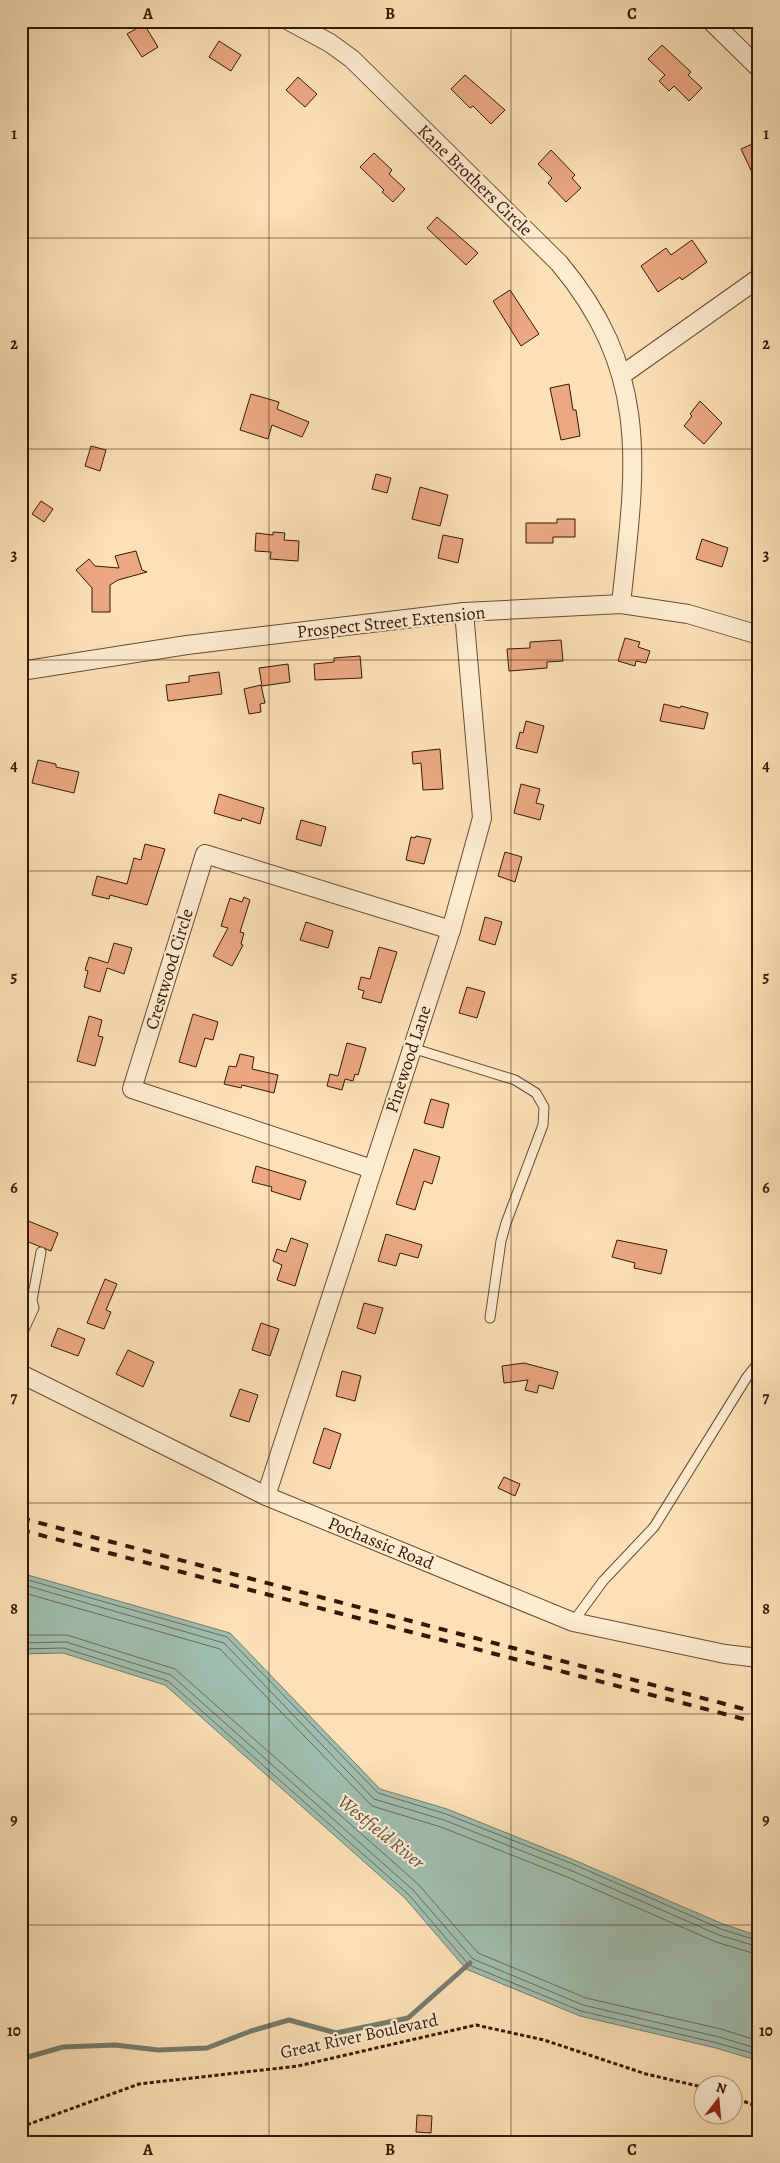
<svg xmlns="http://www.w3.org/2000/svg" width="780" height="2163" font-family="Alegreya,serif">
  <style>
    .water { fill: #9fbeae; stroke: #757b6c }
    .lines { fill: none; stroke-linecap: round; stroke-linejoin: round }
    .shore { stroke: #6a6a5b; stroke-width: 1 }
    .stream { stroke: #757b6c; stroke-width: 5 }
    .building { fill: #eba882; stroke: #361708 }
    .lane-casing { stroke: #684a34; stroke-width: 11 }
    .street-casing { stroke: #684a34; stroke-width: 20 }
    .path { stroke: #361708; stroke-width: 3; stroke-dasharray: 4 2.5; stroke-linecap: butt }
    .lane { stroke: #fdecd0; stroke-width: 9 }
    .street { stroke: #fdecd0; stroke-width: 18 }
    .rail { stroke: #361708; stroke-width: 4; stroke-dasharray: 9 9; stroke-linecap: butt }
    .grid { fill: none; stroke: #361708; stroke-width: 1; stroke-opacity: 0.55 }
    .labels { text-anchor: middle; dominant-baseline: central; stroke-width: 4.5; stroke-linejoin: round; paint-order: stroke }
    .street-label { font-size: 18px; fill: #361708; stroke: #fdecd0 }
    .water-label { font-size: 19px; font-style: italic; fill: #5b5142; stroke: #fdecd0 }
    .neatline { fill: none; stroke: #361708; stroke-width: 2 }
    .grid-label { font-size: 16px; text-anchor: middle; font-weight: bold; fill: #361708 }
  </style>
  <rect width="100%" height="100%" fill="#fce1b6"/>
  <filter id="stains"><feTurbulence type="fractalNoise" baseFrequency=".004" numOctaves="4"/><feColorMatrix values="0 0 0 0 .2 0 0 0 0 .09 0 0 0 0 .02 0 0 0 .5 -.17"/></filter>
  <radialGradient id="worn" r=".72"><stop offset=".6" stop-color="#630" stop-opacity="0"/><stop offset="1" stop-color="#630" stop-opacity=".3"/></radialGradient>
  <polygon class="water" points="21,1573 230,1633 380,1789 447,1809 574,1860 723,1924 759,1936 759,2061 716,2048 580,2016 466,1969 405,1898 165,1685 63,1653 21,1654"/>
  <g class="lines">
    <g class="shore">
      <polyline points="21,1578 227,1637 378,1793 446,1814 573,1864 721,1929 759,1941"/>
      <polyline points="21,1584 224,1643 374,1799 444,1820 570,1870 719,1935 759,1947"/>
      <polyline points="21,1592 220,1649 372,1806 441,1827 567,1877 716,1942 759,1955"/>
      <polyline points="21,1635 67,1635 175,1669 418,1884 478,1953 586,1998 721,2029 759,2041"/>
      <polyline points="21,1643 66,1642 171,1675 413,1890 473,1959 583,2005 719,2037 759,2049"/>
      <polyline points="21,1649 64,1648 168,1681 409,1895 469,1965 581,2011 717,2043 759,2055"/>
    </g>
    <polyline class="stream" points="21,2059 63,2047 115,2045 158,2050 207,2048 251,2031 289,2020 336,2033 408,2018 470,1963"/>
  </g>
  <g class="building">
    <polygon points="144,24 158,47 142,57 127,34"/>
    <polygon points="219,41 241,55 231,71 209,57"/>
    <polygon points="662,45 691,72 688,75 702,88 689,101 674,86 669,91 659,81 665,75 648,59"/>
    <polygon points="465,75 505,110 491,124 473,106 470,108 451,89"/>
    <polygon points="298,77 317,94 305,107 286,90"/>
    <polygon points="759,141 759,187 741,149"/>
    <polygon points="551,150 575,175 572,178 581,188 566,202 548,183 552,178 538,164"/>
    <polygon points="374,153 392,170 389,174 405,189 393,202 382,192 384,190 360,167"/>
    <polygon points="437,217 478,253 466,265 427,228"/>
    <polygon points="692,240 707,262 682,280 680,277 658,292 641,266 666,248 671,255"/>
    <polygon points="510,290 539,334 521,346 493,301"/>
    <polygon points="569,384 573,410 576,410 580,436 561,440 550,388"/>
    <polygon points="251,394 279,402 277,409 309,422 302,437 272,425 268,439 240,430"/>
    <polygon points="700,401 722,423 704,444 684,426 692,416 690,414"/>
    <polygon points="91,446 106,450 100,471 85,466"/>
    <polygon points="376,474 391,478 387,493 372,489"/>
    <polygon points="420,487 448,495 440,526 412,519"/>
    <polygon points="41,501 53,509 44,522 32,514"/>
    <polygon points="557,519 575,519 575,537 553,537 553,543 526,543 526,523 557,523"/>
    <polygon points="273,532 285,533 284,540 299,541 298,561 270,559 271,552 255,551 256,533 273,535"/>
    <polygon points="443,535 463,539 458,563 438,558"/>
    <polygon points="702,539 728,548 722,567 696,559"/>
    <polygon points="136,551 142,570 147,572 118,580 110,585 110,612 92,612 92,588 76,570 89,559 95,566 119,568 115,556"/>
    <polygon points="625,638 640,642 638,647 650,651 646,663 636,661 635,666 618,661"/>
    <polygon points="561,640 563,661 547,662 547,668 509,671 507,649 530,648 530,642"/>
    <polygon points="360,656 362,678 315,680 314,664 334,662 334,658"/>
    <polygon points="288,664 290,682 262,686 259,668"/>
    <polygon points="219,672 222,694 168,701 166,685 189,682 189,676"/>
    <polygon points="261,685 265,703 260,704 261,712 249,714 244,689"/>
    <polygon points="664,704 680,708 681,706 708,713 704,729 660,721"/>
    <polygon points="526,721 544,726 537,753 516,748 520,732 523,733"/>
    <polygon points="440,749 443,789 423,790 421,763 413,764 412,752"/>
    <polygon points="38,760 56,764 56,767 79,772 74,793 32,783"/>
    <polygon points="521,784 540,789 536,803 544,805 540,820 514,813"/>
    <polygon points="219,794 264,808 260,824 242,818 241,821 214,813"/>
    <polygon points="301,820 326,827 321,846 296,839"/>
    <polygon points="416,836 431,839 424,864 406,860 411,837 415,838"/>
    <polygon points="145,844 165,849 147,905 110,895 109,899 92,895 97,876 127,884 134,858 141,860"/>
    <polygon points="505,852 522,857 515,882 498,876"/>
    <polygon points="244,897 250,900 240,932 244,933 241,944 243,945 232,966 213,956 228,928 221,926 230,898 242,902"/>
    <polygon points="485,917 502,922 495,945 479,940"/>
    <polygon points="306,922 333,931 328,948 300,940"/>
    <polygon points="114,943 132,948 124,974 107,968 100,992 84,987 88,971 85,970 89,957 108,963"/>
    <polygon points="379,947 397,952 381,1003 362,998 364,991 358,989 361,977 370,979"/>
    <polygon points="467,987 485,992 477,1018 459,1013"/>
    <polygon points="193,1014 218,1022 213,1040 205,1038 196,1067 179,1062"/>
    <polygon points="89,1016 102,1020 98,1036 103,1037 95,1066 77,1061"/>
    <polygon points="347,1043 366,1048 358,1075 355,1074 353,1081 345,1079 342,1090 327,1086 330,1074 338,1076"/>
    <polygon points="240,1054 254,1057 252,1069 278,1075 274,1093 242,1085 241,1088 224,1084 229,1066 236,1067"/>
    <polygon points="431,1099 449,1104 443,1128 424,1123"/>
    <polygon points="414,1149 440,1157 432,1184 424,1181 415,1210 396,1204"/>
    <polygon points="256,1166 306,1181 300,1200 271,1191 272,1187 252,1182"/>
    <polygon points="21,1218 58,1233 51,1251 21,1239"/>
    <polygon points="386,1234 422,1245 418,1258 400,1253 396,1266 378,1261"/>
    <polygon points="291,1238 308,1244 295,1286 277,1280 282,1265 273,1261 277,1249 286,1252"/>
    <polygon points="617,1240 667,1250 661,1274 634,1268 635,1263 612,1257"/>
    <polygon points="105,1279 117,1284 106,1310 111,1312 104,1329 87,1323"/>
    <polygon points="364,1303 383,1308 375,1334 357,1328"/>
    <polygon points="261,1323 279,1329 270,1356 252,1350"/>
    <polygon points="58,1328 85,1339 78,1356 51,1346"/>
    <polygon points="128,1350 154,1362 143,1387 116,1374"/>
    <polygon points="524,1363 558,1372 553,1389 539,1385 537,1393 525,1390 528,1380 504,1383 502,1366"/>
    <polygon points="342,1371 361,1376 355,1401 336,1396"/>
    <polygon points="240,1389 258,1395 249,1422 230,1416"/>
    <polygon points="324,1428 341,1434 330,1469 313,1463"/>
    <polygon points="504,1477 520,1484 515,1496 498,1488"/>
    <polygon points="417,2115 432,2116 431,2133 416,2132"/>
  </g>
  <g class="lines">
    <defs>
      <g id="lane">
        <polyline points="412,1048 515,1080 536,1093 544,1107 543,1125 506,1223 501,1241 490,1318"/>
        <polyline points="21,1336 34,1308 32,1300 41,1252"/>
        <polyline points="573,1622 603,1581 654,1527 747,1377 759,1362"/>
      </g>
      <g id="street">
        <path d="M289,21L330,43L352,59L559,263C653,375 635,471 621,604"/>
        <polyline points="711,21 759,68"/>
        <polyline points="622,375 759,278"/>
        <polyline points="21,671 187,645 464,612 621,604 688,614 759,635"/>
        <polyline points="372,1169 132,1089 205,854 451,930"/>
        <polyline points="21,1374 266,1496 573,1622 725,1654 759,1658"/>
        <polyline points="266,1496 451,930 482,818 464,612"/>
      </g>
    </defs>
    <use href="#lane" class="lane-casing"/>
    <use href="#street" class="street-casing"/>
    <g class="path">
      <polyline points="732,2097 759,2107"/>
      <polyline points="21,2127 139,2084 298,2066 476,2025 544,2040 646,2074 702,2087"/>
    </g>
    <use href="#lane" class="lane"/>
    <use href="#street" class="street"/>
    <g class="rail">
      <polyline points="21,1518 759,1713"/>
      <polyline points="21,1530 759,1723"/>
    </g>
  </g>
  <path class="grid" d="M269,21V2142M511,21V2142M21,238H759M21,449H759M21,660H759M21,871H759M21,1082H759M21,1292H759M21,1503H759M21,1714H759M21,1925H759"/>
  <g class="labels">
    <g class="street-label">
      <text transform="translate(475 180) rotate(44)">Kane Brothers Circle</text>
      <text transform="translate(391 622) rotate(-6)">Prospect Street Extension</text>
      <text transform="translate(169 969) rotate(-73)">Crestwood Circle</text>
      <text transform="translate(408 1059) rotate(-72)">Pinewood Lane</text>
      <text transform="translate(381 1543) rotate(22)">Pochassic Road</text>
      <text transform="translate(359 2036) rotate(-12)">Great River Boulevard</text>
    </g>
    <g class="water-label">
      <text transform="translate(381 1832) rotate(39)">Westfield River</text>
    </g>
  </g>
  <rect width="780" height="2163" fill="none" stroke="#fce1b6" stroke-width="55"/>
  <g transform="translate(718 2100) rotate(16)"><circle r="24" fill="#fdecd0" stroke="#ad9780"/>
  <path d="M0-4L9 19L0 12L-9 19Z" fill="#8f2418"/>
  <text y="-8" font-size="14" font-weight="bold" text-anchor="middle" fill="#361708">N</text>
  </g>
  <rect x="28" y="28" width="724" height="2108" class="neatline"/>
  <g class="grid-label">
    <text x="148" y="19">A</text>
    <text x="390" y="19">B</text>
    <text x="632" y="19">C</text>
    <text x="14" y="139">1</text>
    <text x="766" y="139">1</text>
    <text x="14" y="349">2</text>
    <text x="766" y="349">2</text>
    <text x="14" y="560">3</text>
    <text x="766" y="560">3</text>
    <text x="14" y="771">4</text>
    <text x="766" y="771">4</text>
    <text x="14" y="982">5</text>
    <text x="766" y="982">5</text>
    <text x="14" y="1193">6</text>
    <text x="766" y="1193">6</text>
    <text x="14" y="1403">7</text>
    <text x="766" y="1403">7</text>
    <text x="14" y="1614">8</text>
    <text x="766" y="1614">8</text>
    <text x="14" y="1825">9</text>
    <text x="766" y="1825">9</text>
    <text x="14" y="2036">10</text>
    <text x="766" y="2036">10</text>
    <text x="148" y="2155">A</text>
    <text x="390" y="2155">B</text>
    <text x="632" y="2155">C</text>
  </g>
  <rect width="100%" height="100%" filter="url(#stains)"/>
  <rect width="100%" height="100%" fill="url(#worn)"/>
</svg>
